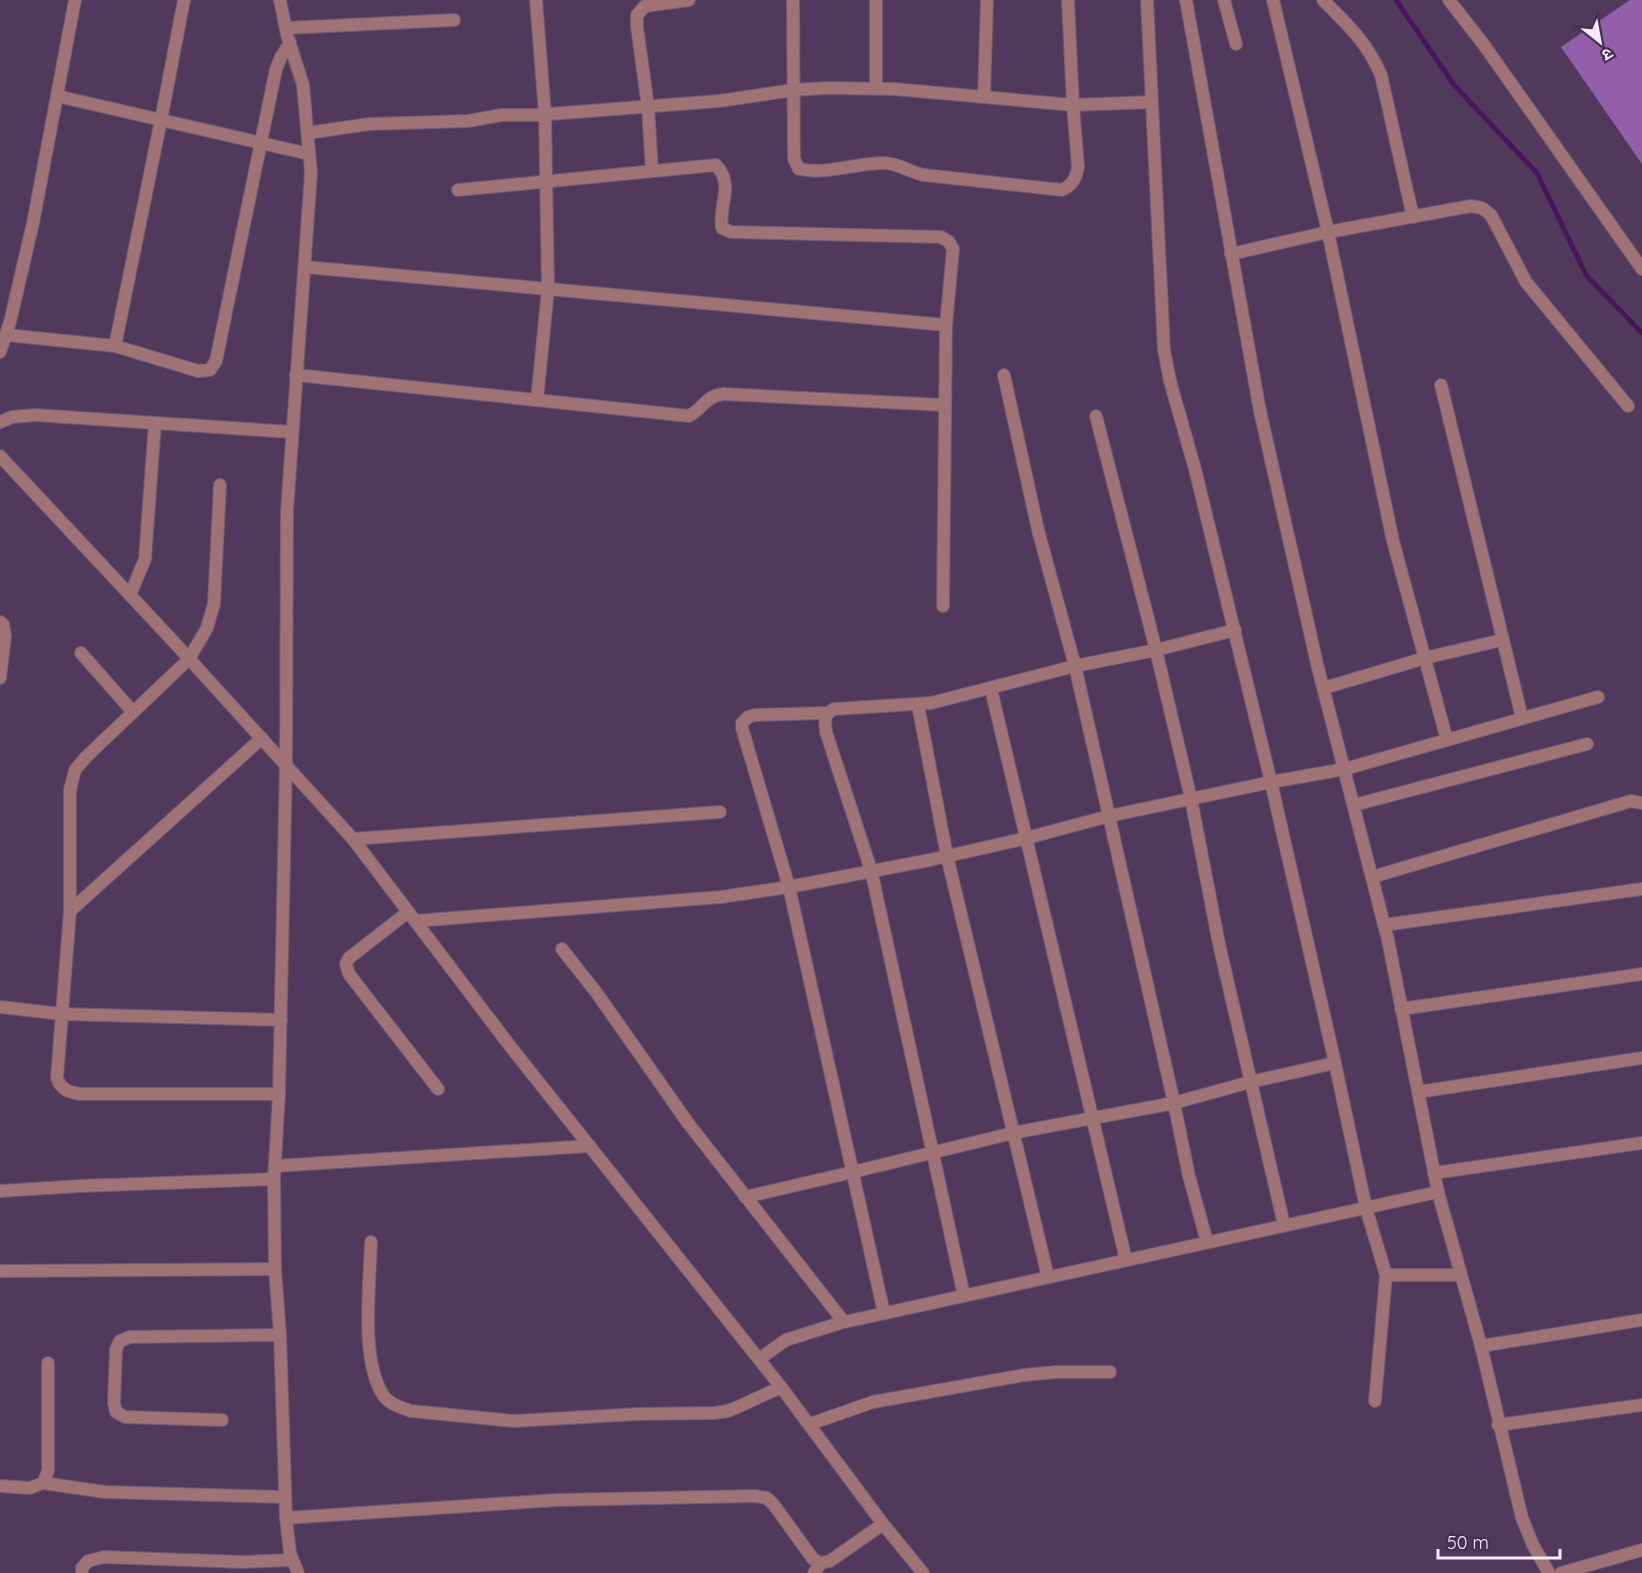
<svg xmlns="http://www.w3.org/2000/svg" width="1642" height="1573" font-family="Quicksand,'Noto Sans Devanagari',sans-serif">
  <style>
    .lines { fill: none; stroke-linecap: round; stroke-linejoin: round }
    .stream { stroke: #49165d; stroke-width: 5 }
    .building { fill: #935fab }
    .minor-casing { stroke: #6f5979; stroke-width: 14 }
    .tertiary-casing { stroke: #6f5979; stroke-width: 14 }
    .minor { stroke: #9f7275; stroke-width: 12 }
    .tertiary { stroke: #9f7275; stroke-width: 12 }
  </style>
  <rect width="100%" height="100%" fill="#51395c"/>
  <g class="lines">
    <polyline class="stream" points="1396,0 1454,85 1537,173 1586,275 1642,333"/>
  </g>
  <polygon class="building" points="1630,0 1642,0 1642,164 1561,47"/>
  <g class="lines">
    <defs>
      <g id="minor">
        <polyline points="280,0 287,35 303,85 311,173 287,511 286,764 279,1094 274,1179 275,1269 280,1335 286,1518 290,1553 298,1573"/>
        <polyline points="536,0 545,114 548,289 537,400"/>
        <path d="M793,0L794,159L799,169C827,175 855,163 884,163C898,163 909,172 924,175L1062,190C1073,185 1076,178 1078,167L1073,105L1068,0"/>
        <polyline points="1147,0 1164,350 1170,381 1195,469 1271,782 1335,1063 1366,1208 1386,1275 1375,1401"/>
        <polyline points="1186,0 1260,411 1318,668 1388,940 1438,1192 1481,1346 1522,1518 1533,1545 1549,1573"/>
        <polyline points="1224,0 1236,44"/>
        <polyline points="1273,0 1328,232 1393,541 1447,740"/>
        <path d="M1323,0C1347,24 1367,42 1381,75L1413,217"/>
        <polyline points="1449,0 1484,45 1642,269"/>
        <polyline points="286,28 454,20"/>
        <polyline points="876,88 876,0"/>
        <polyline points="57,96 309,154"/>
        <polyline points="984,97 987,0"/>
        <polyline points="308,133 369,124 468,121 502,115 537,115 719,101 793,90 827,88 894,89 1073,105 1152,102"/>
        <polyline points="652,171 648,107 637,27 637,15 645,6 689,0"/>
        <path d="M458,190L716,165C735,186 718,204 722,228L731,232L941,237L949,242L953,249L946,325L943,606"/>
        <polyline points="1231,254 1328,232 1471,206 1482,208 1491,215 1526,282 1628,406"/>
        <polyline points="305,267 946,325"/>
        <polyline points="6,335 115,346 198,371 210,370 216,361 276,69 281,57 290,43"/>
        <polyline points="115,346 161,120 184,0"/>
        <polyline points="0,352 10,322 33,223 75,0"/>
        <path d="M296,375L689,416C704,408 705,396 724,394L944,405"/>
        <polyline points="1004,375 1038,530 1075,666 1174,1103 1189,1176 1207,1242"/>
        <polyline points="1441,385 1522,718"/>
        <polyline points="1096,416 1156,650 1191,799 1219,944 1284,1225"/>
        <polyline points="0,422 12,417 35,415 292,432"/>
        <path d="M220,485L214,604L207,628L189,659L86,757L75,770L70,790V911L57,1078C61,1090 69,1092 80,1094H279"/>
        <polyline points="130,595 145,559 155,423"/>
        <polyline points="0,622 3,624 5,636 0,678"/>
        <polyline points="81,653 133,712"/>
        <polyline points="1324,688 1425,658 1502,640"/>
        <polyline points="991,689 1126,1260"/>
        <polyline points="918,705 947,856 1048,1277"/>
        <polyline points="827,713 755,715 748,717 742,723 742,728 789,887 884,1313"/>
        <polyline points="1354,805 1587,744"/>
        <polyline points="353,839 720,812"/>
        <polyline points="1372,877 1631,801 1642,803"/>
        <polyline points="70,911 262,738"/>
        <polyline points="408,912 349,958 346,964 349,974 438,1089"/>
        <polyline points="415,921 721,897 789,887 930,860 1027,838 1109,816 1271,782 1345,769 1598,697"/>
        <polyline points="1384,925 1642,889"/>
        <polyline points="562,949 596,992 688,1123 844,1322"/>
        <polyline points="0,1007 62,1014 281,1020"/>
        <polyline points="1401,1009 1642,974"/>
        <polyline points="1418,1092 1642,1058"/>
        <polyline points="275,1166 590,1146"/>
        <polyline points="1434,1173 1642,1143"/>
        <polyline points="0,1191 80,1186 274,1179"/>
        <polyline points="745,1197 853,1172 1013,1133 1174,1103 1250,1082 1335,1063"/>
        <path d="M371,1242C370,1284 360,1359 383,1395C389,1404 401,1408 411,1411L514,1421L639,1414L714,1413L728,1411L740,1406L781,1387"/>
        <polyline points="0,1271 275,1269"/>
        <polyline points="1386,1275 1461,1275"/>
        <path d="M964,1296L871,870L826,732C825,720 823,715 834,709L931,703L1075,666L1156,650L1235,630"/>
        <polyline points="1481,1346 1642,1320"/>
        <polyline points="759,1359 786,1340 840,1323 1438,1192"/>
        <polyline points="222,1420 125,1417 116,1412 114,1403 116,1349 120,1341 130,1337 280,1335"/>
        <polyline points="810,1424 873,1402 1024,1375 1056,1372 1110,1372"/>
        <polyline points="1498,1425 1642,1405"/>
        <polyline points="43,1483 105,1492 285,1497"/>
        <polyline points="0,1486 30,1488 43,1483 48,1471 48,1363"/>
        <polyline points="286,1518 557,1500 755,1496 767,1498 774,1505 813,1559 821,1563 830,1561 883,1524"/>
        <polyline points="82,1573 82,1568 88,1561 104,1557 242,1562 292,1560"/>
        <polyline points="814,1573 821,1563"/>
        <polyline points="1561,1573 1642,1550"/>
      </g>
      <polyline id="tertiary" points="0,456 173,641 353,839 510,1046 781,1387 883,1524 923,1573"/>
    </defs>
    <use href="#minor" class="minor-casing"/>
    <use href="#tertiary" class="tertiary-casing"/>
    <use href="#minor" class="minor"/>
    <use href="#tertiary" class="tertiary"/>
  </g>
  <g transform="translate(1600 42) rotate(149)" stroke="#462f51" stroke-width="4.5" paint-order="stroke">
  <path d="M0-4.5L10 22L0 15L-10 22Z" fill="#f8e9ff"/>
  <text y="-9" font-size="16" font-weight="bold" text-anchor="middle" fill="#f8e9ff">उ</text>
  </g>
  <path d="M1438 1549v9h122v-9" fill="none" stroke="#f8e9ff" stroke-width="3"/>
  <text x="1447" y="1549" font-size="18" fill="#f8e9ff" stroke="#462f51" stroke-width="4.5" paint-order="stroke">50 m</text>
</svg>
